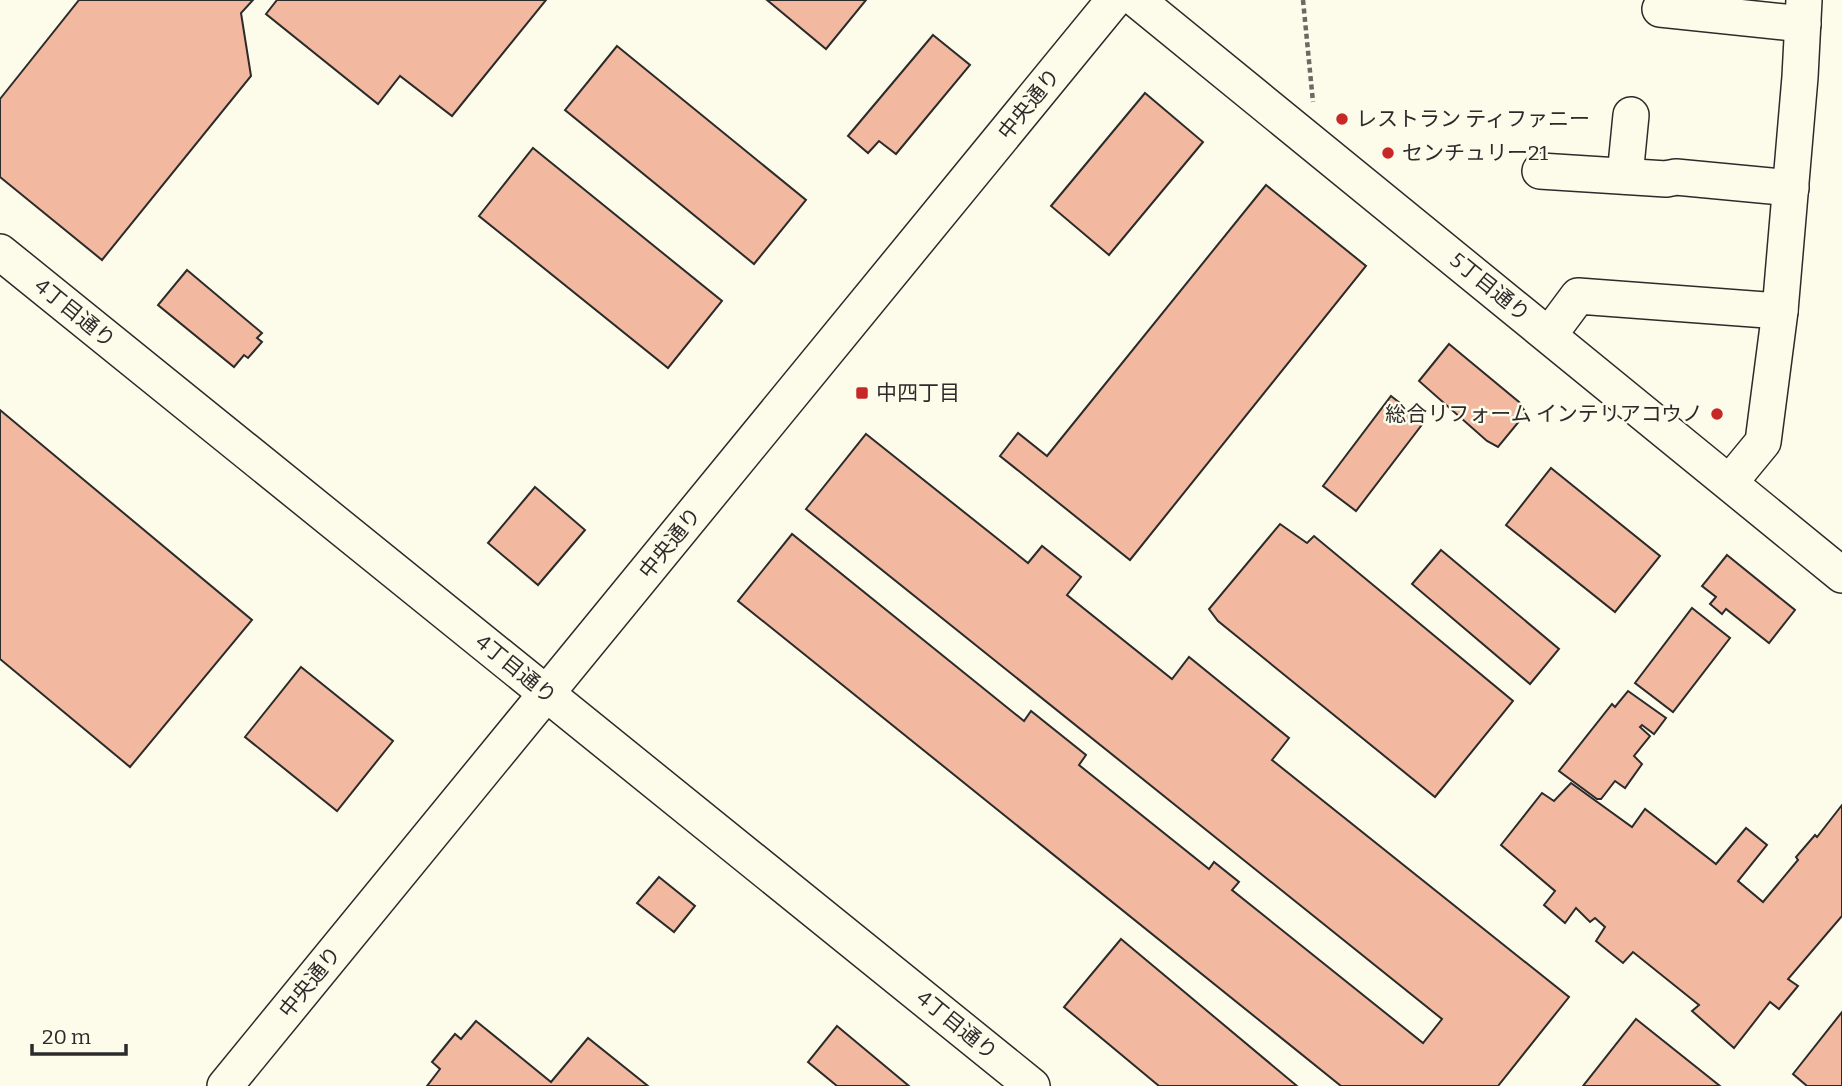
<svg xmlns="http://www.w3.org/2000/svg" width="1842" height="1086" font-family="Bitter,'Noto Sans JP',serif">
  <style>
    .building { fill: #f2b8a0; stroke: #2b2b2b; stroke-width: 2 }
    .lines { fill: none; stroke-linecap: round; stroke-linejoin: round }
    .minor-casing { stroke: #2b2b2b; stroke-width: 38 }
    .path { stroke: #6a6964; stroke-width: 4.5; stroke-dasharray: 5 3.5; stroke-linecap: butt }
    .minor { stroke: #fdfbea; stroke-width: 35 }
    .poi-dot { fill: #c62828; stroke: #fdfbea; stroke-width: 2.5 }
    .labels { text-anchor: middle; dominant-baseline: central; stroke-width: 5; stroke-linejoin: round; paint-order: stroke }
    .street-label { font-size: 21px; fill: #2b2b2b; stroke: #fdfbea }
    .poi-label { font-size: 21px; fill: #2b2b2b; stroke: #fdfbea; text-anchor: start }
  </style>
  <rect width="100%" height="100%" fill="#fdfbea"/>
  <g class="building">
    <polygon points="79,0 253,0 241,13 251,76 102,260 0,177 0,99"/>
    <polygon points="277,0 546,0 452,116 400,76 378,104 266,14"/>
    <polygon points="767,0 866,0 826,49"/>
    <polygon points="933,35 970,65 896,154 879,141 868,153 848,136"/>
    <polygon points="617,46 806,200 754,264 565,110"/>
    <polygon points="1145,93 1203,142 1109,255 1051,206"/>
    <polygon points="533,148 722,301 668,368 479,216"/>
    <polygon points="1266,185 1366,266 1130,560 1000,456 1018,433 1047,456"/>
    <polygon points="187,270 262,333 257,338 262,342 248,358 244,355 234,367 158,305"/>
    <polygon points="1449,344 1519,402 1526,413 1498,447 1487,441 1419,381"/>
    <polygon points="1391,396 1424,422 1356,511 1323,486"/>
    <polygon points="0,410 252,620 130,767 0,659"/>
    <polygon points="866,434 1028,563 1042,546 1081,577 1067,595 1172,679 1189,657 1289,738 1272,760 1569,997 1498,1086 1341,1086 738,601 792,534 1024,721 1031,711 1086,755 1079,765 1209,869 1214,862 1239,882 1232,890 1423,1043 1442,1019 806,509"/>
    <polygon points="1551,468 1660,556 1615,612 1506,525"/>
    <polygon points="535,487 585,530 538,585 488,543"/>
    <polygon points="1280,524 1307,543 1314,536 1513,701 1435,797 1218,621 1209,609"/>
    <polygon points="1441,550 1559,649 1530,684 1412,584"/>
    <polygon points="1727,555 1795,610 1769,643 1726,609 1722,614 1710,604 1716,597 1702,586"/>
    <polygon points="1692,608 1730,638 1673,712 1635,683"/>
    <polygon points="301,667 393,741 337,811 245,737"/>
    <polygon points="1628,691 1666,718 1654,734 1642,725 1640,727 1650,736 1634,756 1642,764 1625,788 1615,781 1601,799 1597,799 1559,771 1612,704 1615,707"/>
    <polygon points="1571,783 1632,827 1645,809 1716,864 1746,828 1767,845 1738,881 1763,902 1798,860 1796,857 1815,835 1817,837 1842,805 1842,916 1788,979 1798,986 1779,1009 1770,1002 1734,1048 1692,1011 1699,1005 1633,952 1623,963 1596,941 1605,927 1595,918 1590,922 1576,908 1565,923 1544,905 1555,891 1501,845 1542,793 1554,801"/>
    <polygon points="659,877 695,906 674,932 637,903"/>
    <polygon points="1121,939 1297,1086 1159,1086 1064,1007"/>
    <polygon points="1842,1012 1842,1086 1807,1086 1793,1074"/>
    <polygon points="1636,1019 1720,1086 1583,1086"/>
    <polygon points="476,1021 551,1082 588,1038 648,1086 427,1086 440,1069 432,1062 455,1034 461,1039"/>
    <polygon points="837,1026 909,1086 837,1086 808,1062"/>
  </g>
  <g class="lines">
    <defs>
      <g id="minor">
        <polyline points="1137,0 1842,575"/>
        <polyline points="1660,9 1803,24"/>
        <polyline points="1540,171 1666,179 1676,177 1791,188"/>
        <polyline points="1625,176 1631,115"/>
        <polyline points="0,252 1032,1086"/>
        <polyline points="1549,335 1578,296 1780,311"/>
        <polyline points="1730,482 1763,442 1780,311 1800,77 1804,0"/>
        <polyline points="225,1086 1114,0"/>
      </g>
    </defs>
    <use href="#minor" class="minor-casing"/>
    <polyline class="path" points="1303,0 1313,102"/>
    <use href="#minor" class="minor"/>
  </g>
  <g class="poi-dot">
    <circle cx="1342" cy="119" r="7"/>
    <circle cx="1388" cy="153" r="7"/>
    <rect x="855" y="386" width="14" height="14" rx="3.5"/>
    <circle cx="1717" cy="414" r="7"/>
  </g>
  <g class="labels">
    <g class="street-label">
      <text transform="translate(1029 104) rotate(-51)">中央通り</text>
      <text transform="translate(1490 287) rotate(39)">5丁目通り</text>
      <text transform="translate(75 313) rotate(39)">4丁目通り</text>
      <text transform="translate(670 543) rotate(-51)">中央通り</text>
      <text transform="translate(516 669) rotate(39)">4丁目通り</text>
      <text transform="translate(310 982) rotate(-51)">中央通り</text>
      <text transform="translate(957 1025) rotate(39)">4丁目通り</text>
    </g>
    <g class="poi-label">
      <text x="1356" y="119">レストラン ティファニー</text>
      <text x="1402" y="153">センチュリー21</text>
      <text x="876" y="393">中四丁目</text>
      <text x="1703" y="414" text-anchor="end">総合リフォーム インテリアコウノ</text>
    </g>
  </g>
  <path d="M32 1044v10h94v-10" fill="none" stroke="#2b2b2b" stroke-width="3.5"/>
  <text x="42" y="1044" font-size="21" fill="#2b2b2b" stroke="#fdfbea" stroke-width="5" paint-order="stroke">20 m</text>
</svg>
